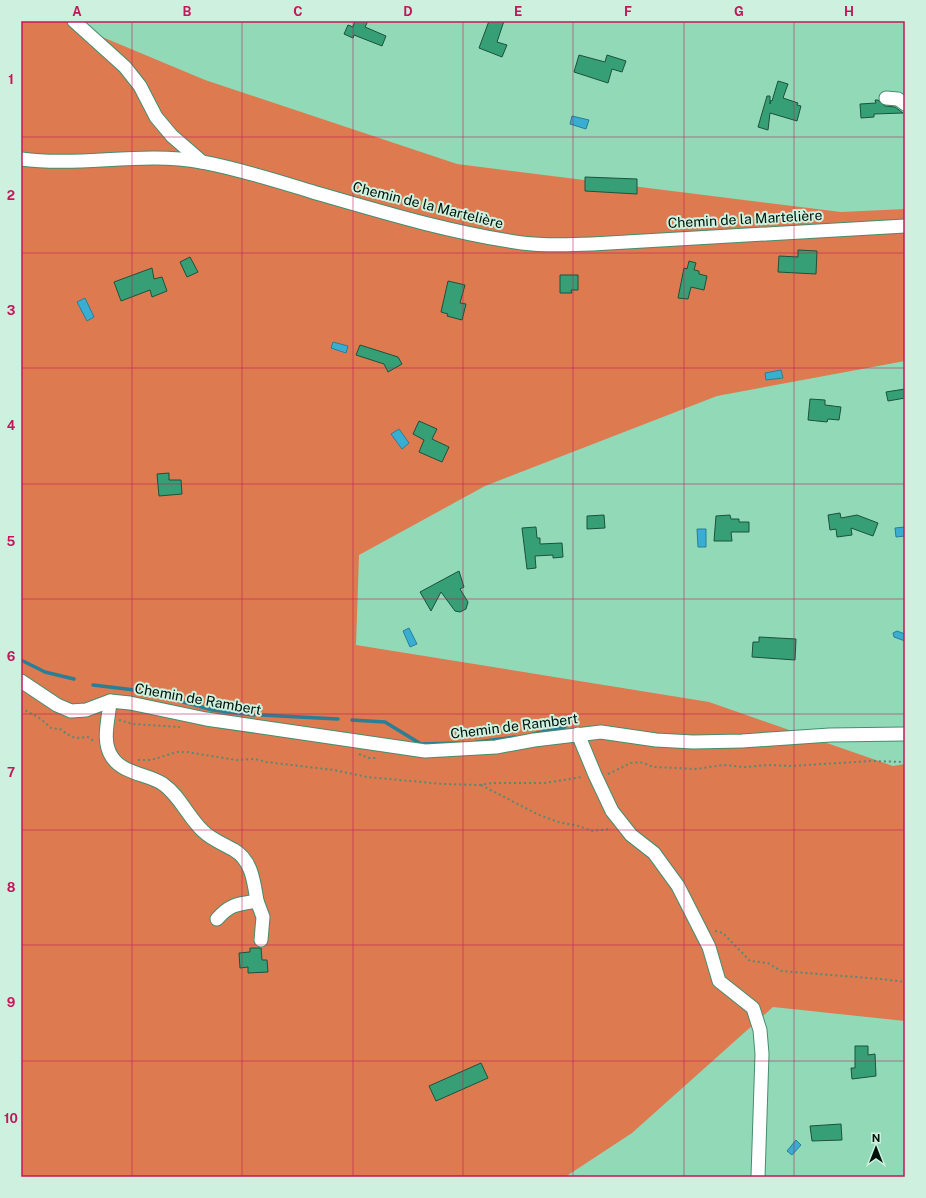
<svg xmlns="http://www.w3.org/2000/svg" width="926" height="1198" font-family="'Public Sans',sans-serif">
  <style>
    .green { fill: #dd7a50 }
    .water { fill: #39aed2; stroke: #287f96 }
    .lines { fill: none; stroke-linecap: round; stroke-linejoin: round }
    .stream { stroke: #287f96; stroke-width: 3.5 }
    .building { fill: #379f76; stroke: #1b523c }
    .minor-casing { stroke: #468d6e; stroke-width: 15 }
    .path { stroke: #578a72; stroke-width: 2; stroke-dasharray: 2 3; stroke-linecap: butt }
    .minor { stroke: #fff; stroke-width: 13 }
    .grid { fill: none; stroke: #c2185b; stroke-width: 1; stroke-opacity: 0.55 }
    .labels { text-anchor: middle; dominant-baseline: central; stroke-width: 4; stroke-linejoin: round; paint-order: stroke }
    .street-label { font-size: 14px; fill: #001209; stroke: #cef1df }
    .neatline { fill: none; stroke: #c2185b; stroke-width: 1.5 }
    .grid-label { font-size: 13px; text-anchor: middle; font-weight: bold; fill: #c2185b }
  </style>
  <rect width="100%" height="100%" fill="#91d9b7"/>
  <polygon class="green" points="21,21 64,21 205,80 457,164 841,212 905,209 905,361 717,396 485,486 359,555 356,645 709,702 893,766 905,764 905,1021 773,1007 632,1133 565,1177 21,1177"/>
  <g class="water">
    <polygon points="572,116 589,120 586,129 570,124"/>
    <polygon points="85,298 94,317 87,321 77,302"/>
    <polygon points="333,342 348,346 346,353 331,348"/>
    <polygon points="781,370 783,378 766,380 765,373"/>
    <polygon points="399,429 409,443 402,449 391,434"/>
    <polygon points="905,527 905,536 896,537 895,528"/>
    <polygon points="697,529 706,529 706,547 698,547"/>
    <polygon points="409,628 417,644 410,647 403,631"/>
    <polygon points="897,631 905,634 905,641 894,637 893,633"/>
    <polygon points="796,1140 801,1145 792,1155 787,1151"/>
  </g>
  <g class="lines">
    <g class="stream">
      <polyline points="21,660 45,672 74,679"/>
      <polyline points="93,685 143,691 213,710 254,715"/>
      <polyline points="261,715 338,719"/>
      <polyline points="352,720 385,722 421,744 459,743"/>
      <polyline points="533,734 565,727"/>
      <polyline points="477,742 515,737"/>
    </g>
  </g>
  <g class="building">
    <polygon points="355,21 368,21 365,27 386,36 382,46 354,35 353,38 344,34 348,25 353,27"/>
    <polygon points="489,21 504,21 497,42 507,45 502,57 479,48"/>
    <polygon points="579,55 605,62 607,55 626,61 622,72 612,69 608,83 574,72"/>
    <polygon points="778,81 788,84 783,98 798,103 797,105 801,106 797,121 770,113 768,130 758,127 767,96 770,96 770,104 771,100 772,101"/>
    <polygon points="875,100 878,100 885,106 895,107 903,113 874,114 874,117 861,118 860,104 876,103"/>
    <polygon points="585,177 637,179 637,194 585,191"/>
    <polygon points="798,250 817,251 816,274 778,272 779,256 798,257"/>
    <polygon points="190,257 198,272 187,277 180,262"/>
    <polygon points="689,261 696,263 694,270 699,271 699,274 707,276 704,290 691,287 688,299 678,298 684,268 687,269"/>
    <polygon points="152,268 154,279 162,277 167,291 152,297 150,290 121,301 114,282"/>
    <polygon points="560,275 578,275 578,290 571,290 572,293 560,293"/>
    <polygon points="448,281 465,285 460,303 466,304 462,320 447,316 448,314 441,312"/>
    <polygon points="360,345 398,357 402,364 388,372 384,364 356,355"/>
    <polygon points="905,389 905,398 888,401 886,392"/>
    <polygon points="810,399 825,400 825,405 841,407 839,420 828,419 827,422 808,420"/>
    <polygon points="419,421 437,429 432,439 449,447 442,462 419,452 424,440 413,434"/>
    <polygon points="169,473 169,480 181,480 182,494 159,496 157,474"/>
    <polygon points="840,513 841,518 857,515 878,523 873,536 851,528 852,535 837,537 836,529 830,530 828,515"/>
    <polygon points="604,515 605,528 587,529 587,516"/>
    <polygon points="730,515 731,519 739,519 739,522 749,522 749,532 731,532 732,541 714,541 716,516"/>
    <polygon points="536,527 537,538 540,538 540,544 562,543 563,557 553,558 553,555 535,556 536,568 527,569 522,528"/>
    <polygon points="459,571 464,587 460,589 468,602 466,609 460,612 455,611 441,592 431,611 420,592"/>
    <polygon points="759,637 796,639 795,660 752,657 753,642 759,642"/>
    <polygon points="250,948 261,948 262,960 267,960 268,972 248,973 248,967 240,968 239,953 250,952"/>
    <polygon points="855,1046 868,1046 868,1055 875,1054 876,1076 852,1079 851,1068 855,1068"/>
    <polygon points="481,1063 488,1078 436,1101 429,1086"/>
    <polygon points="841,1124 842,1140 812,1141 810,1126"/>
  </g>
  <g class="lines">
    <defs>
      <g id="minor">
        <polyline points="74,21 125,67 140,86 156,117 172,136 202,162"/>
        <polyline points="886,98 898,99 905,104"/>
        <path d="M21,159C81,167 142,151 202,162C240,169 277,181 313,192C382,212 451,233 522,243C545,246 569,245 592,244L905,226"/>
        <polyline points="21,681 57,705 71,711 86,710 110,701 130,703 206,719 425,751 496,747 534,740 601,732 656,740 693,742 742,741 830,735 905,734"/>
        <path d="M110,701C109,719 101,741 112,757C123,774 148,774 163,784C180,796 188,817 203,831C212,840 224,844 234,850C252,860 254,883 257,901C238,904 230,904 217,919"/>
        <polyline points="578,734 595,775 612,811 631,835 654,853 678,886 709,947 719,981 753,1008 760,1030 762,1054 758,1177"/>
        <polyline points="257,901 263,917 261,940"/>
      </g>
    </defs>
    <use href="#minor" class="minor-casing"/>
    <g class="path">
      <polyline points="21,708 41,719 51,728 60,729 70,736 76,738 88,737 95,742"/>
      <polyline points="119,720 133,724 180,727"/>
      <polyline points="359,754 369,758 378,758"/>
      <polyline points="138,760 151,760 177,752 187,752 236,760 255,759 266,762 334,770 367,777 443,784 480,785 492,783 545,783 582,777"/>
      <polyline points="608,774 631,763 640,762 654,767 697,769 723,765 745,767 768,765 790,766 872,761 905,762"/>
      <polyline points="481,785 537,814 558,822 579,826 592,831 610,829"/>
      <polyline points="715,931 723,933 750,961 768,963 781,971 881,979 905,982"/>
    </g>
    <use href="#minor" class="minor"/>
  </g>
  <path class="grid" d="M132,21V1177M242,21V1177M353,21V1177M463,21V1177M573,21V1177M684,21V1177M794,21V1177M21,137H905M21,253H905M21,368H905M21,484H905M21,599H905M21,714H905M21,830H905M21,945H905M21,1061H905"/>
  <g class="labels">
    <g class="street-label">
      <text transform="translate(428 205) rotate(14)">Chemin de la Martelière</text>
      <text transform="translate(745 219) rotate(-3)">Chemin de la Martelière</text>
      <text transform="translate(198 699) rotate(10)">Chemin de Rambert</text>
      <text transform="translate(514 726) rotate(-7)">Chemin de Rambert</text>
    </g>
  </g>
  <rect width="926" height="1198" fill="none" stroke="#cef1df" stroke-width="44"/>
  <g transform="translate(876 1148)" stroke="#cef1df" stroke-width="3" paint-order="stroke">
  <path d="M0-3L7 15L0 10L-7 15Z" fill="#001209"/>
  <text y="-6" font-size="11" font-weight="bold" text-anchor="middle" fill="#001209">N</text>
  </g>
  <rect x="22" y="22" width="882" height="1154" class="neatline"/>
  <g class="grid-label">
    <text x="77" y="16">A</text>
    <text x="187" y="16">B</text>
    <text x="298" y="16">C</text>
    <text x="408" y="16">D</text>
    <text x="518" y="16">E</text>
    <text x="628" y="16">F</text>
    <text x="739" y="16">G</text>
    <text x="849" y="16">H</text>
    <text x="11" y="84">1</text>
    <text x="11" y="200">2</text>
    <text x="11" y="315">3</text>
    <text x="11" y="430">4</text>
    <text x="11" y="546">5</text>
    <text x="11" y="661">6</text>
    <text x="11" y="777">7</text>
    <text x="11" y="892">8</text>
    <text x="11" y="1007">9</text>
    <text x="11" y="1123">10</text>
  </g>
</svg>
